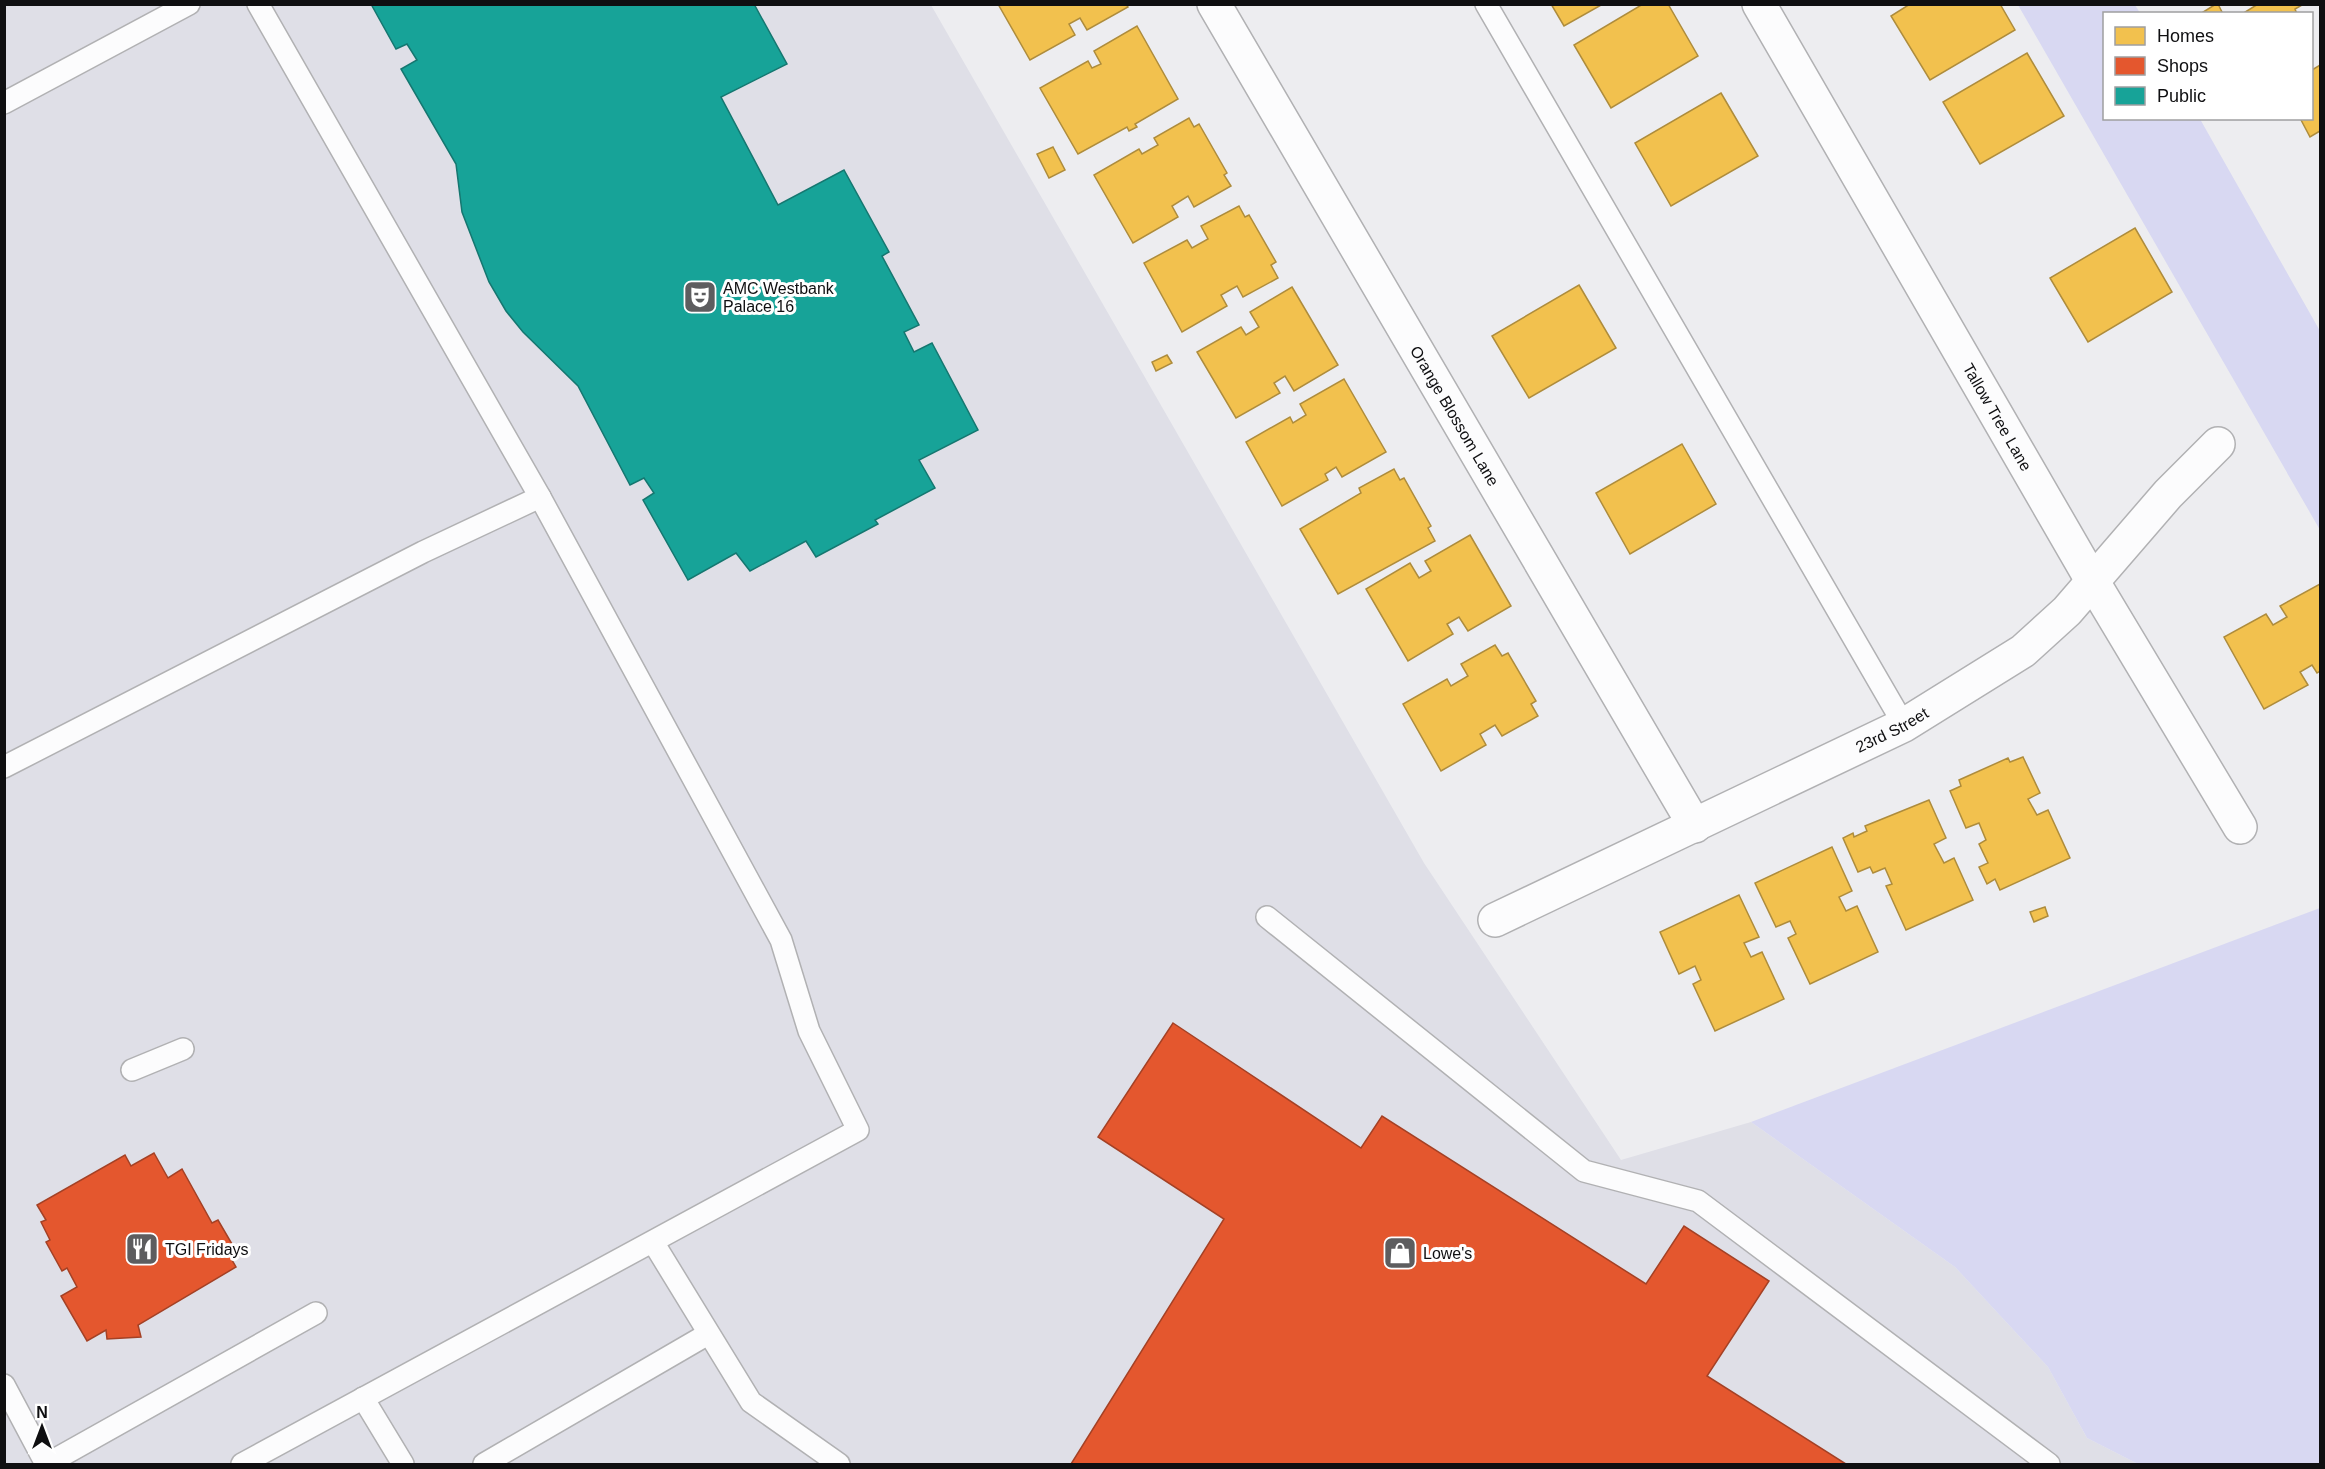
<svg xmlns="http://www.w3.org/2000/svg" width="2325" height="1469" font-family="Arial,sans-serif">
  <style>
    .built { fill: #dfdfe7 }
    .green { fill: #d8d8f2 }
    .homes { fill: #f2c14e; stroke: #ae8c3c; stroke-width: 1.5 }
    .shops { fill: #e4572e; stroke: #a44125; stroke-width: 1.5 }
    .public { fill: #17a398; stroke: #157770; stroke-width: 1.5 }
    .lines { fill: none; stroke-linecap: round; stroke-linejoin: round }
    .lane-casing { stroke: #b1b1b3; stroke-width: 24 }
    .street-casing { stroke: #b1b1b3; stroke-width: 36 }
    .lane { stroke: #fcfcfd; stroke-width: 21 }
    .street { stroke: #fcfcfd; stroke-width: 33 }
    .labels { text-anchor: middle; dominant-baseline: central; stroke-width: 6; stroke-linejoin: round; paint-order: stroke }
    .poi-label { font-size: 16px; fill: #0f0f11; stroke: #fff; text-anchor: start }
    .street-label { font-size: 16px; fill: #0f0f11; stroke: #fff }
  </style>
  <rect width="100%" height="100%" fill="#ededf0"/>
  <polygon class="built" points="5,4 931,5 1424,863 1621,1160 1751,1122 1955,1267 2048,1367 2087,1438 2138,1464 5,1464"/>
  <g class="green">
    <polygon points="2018,5 2135,5 2140,13 2104,14 2104,118 2200,119 2320,331 2320,530"/>
    <polygon points="2320,908 2320,1464 2138,1464 2087,1438 2048,1367 1955,1267 1751,1122"/>
  </g>
  <g class="homes">
    <polygon points="998,4 1126,4 1128,7 1087,30 1080,18 1069,24 1075,35 1030,60"/>
    <polygon points="1551,4 1603,4 1564,26"/>
    <polygon points="1643,4 1668,4 1698,56 1611,108 1574,45"/>
    <polygon points="1910,4 2000,4 2015,30 1930,80 1891,16"/>
    <polygon points="2218,4 2223,14 2200,14 2216,4"/>
    <polygon points="2258,4 2302,4 2302,5 2295,9 2297,14 2242,14"/>
    <polygon points="1137,26 1178,99 1135,124 1137,127 1129,131 1127,127 1078,154 1040,88 1088,61 1092,68 1101,64 1094,51"/>
    <polygon points="2027,53 2064,116 1980,164 1943,102"/>
    <polygon points="2320,65 2320,131 2310,137 2300,118 2312,118 2312,70"/>
    <polygon points="1721,93 1758,156 1671,206 1635,143"/>
    <polygon points="1189,118 1194,127 1199,124 1227,173 1224,175 1231,186 1194,207 1188,196 1172,206 1178,217 1133,243 1094,175 1139,149 1142,154 1158,145 1154,138"/>
    <polygon points="1053,147 1065,170 1049,178 1037,154"/>
    <polygon points="1239,206 1245,217 1249,215 1276,262 1271,265 1278,278 1243,297 1237,286 1221,295 1227,306 1182,332 1144,263 1187,240 1192,248 1208,239 1201,226"/>
    <polygon points="2135,228 2172,292 2088,342 2050,278"/>
    <polygon points="1579,285 1616,348 1529,398 1492,336"/>
    <polygon points="1292,287 1338,365 1294,391 1285,376 1274,383 1280,393 1236,418 1197,352 1241,327 1246,335 1259,327 1250,312"/>
    <polygon points="1167,355 1172,363 1156,371 1152,362"/>
    <polygon points="1344,379 1386,452 1342,477 1336,467 1325,474 1328,480 1282,506 1246,442 1290,417 1293,423 1306,415 1300,404"/>
    <polygon points="1682,444 1716,504 1630,554 1596,493"/>
    <polygon points="1394,469 1400,480 1404,478 1431,526 1428,528 1435,541 1338,594 1300,529 1361,493 1359,488"/>
    <polygon points="1470,535 1511,606 1468,631 1459,617 1447,624 1453,634 1408,661 1366,589 1410,563 1419,578 1431,571 1425,561"/>
    <polygon points="2320,584 2320,671 2317,673 2312,665 2300,672 2308,685 2264,709 2224,637 2266,614 2273,625 2287,617 2280,606"/>
    <polygon points="1495,645 1502,656 1508,653 1536,701 1531,704 1538,716 1502,736 1495,725 1480,734 1486,745 1441,771 1403,704 1447,679 1451,686 1468,676 1461,664"/>
    <polygon points="2023,757 2040,793 2028,799 2037,815 2048,810 2070,858 2000,890 1995,879 1987,884 1979,867 1988,863 1979,844 1986,840 1979,823 1966,828 1950,791 1961,786 1959,780 2008,758 2010,762"/>
    <polygon points="1929,800 1946,838 1934,844 1944,863 1954,858 1973,900 1906,930 1886,886 1892,884 1885,868 1873,873 1870,867 1858,872 1843,838 1853,833 1854,837 1867,831 1865,826"/>
    <polygon points="1832,847 1852,891 1839,897 1846,911 1857,906 1878,952 1810,984 1788,938 1796,934 1790,921 1776,927 1755,883"/>
    <polygon points="1739,895 1759,937 1744,943 1751,957 1762,952 1784,999 1715,1031 1693,984 1701,980 1695,966 1679,974 1660,932"/>
    <polygon points="2045,907 2048,916 2034,922 2030,912"/>
  </g>
  <g class="shops">
    <polygon points="1173,1023 1361,1148 1382,1116 1646,1284 1684,1226 1769,1281 1707,1376 1846,1464 1071,1464 1224,1219 1098,1137"/>
    <polygon points="154,1153 168,1178 182,1169 212,1223 218,1220 239,1256 232,1260 236,1267 138,1325 141,1337 107,1339 106,1330 87,1341 61,1296 77,1287 67,1268 62,1271 46,1242 50,1240 41,1222 46,1220 37,1205 125,1155 131,1166"/>
  </g>
  <polygon class="public" points="371,4 754,4 787,64 721,97 778,205 844,170 889,252 882,256 919,325 904,332 914,352 932,343 978,430 919,460 935,488 875,520 878,524 816,557 806,541 750,571 736,553 688,580 643,500 654,493 644,478 630,485 578,386 523,332 506,311 489,282 462,212 456,164 401,69 417,60 407,44 396,49"/>
  <g class="lines">
    <defs>
      <g id="lane">
        <polyline points="258,4 540,497"/>
        <polyline points="1486,4 1904,725"/>
        <polyline points="4,103 189,4"/>
        <polyline points="4,767 423,552 540,497 781,940 809,1031 858,1130 242,1464"/>
        <polyline points="1267,917 1584,1171 1698,1201 2049,1464"/>
        <polyline points="132,1070 183,1049"/>
        <polyline points="653,1242 751,1402 839,1464"/>
        <polyline points="4,1385 46,1464"/>
        <polyline points="363,1398 403,1464"/>
        <polyline points="47,1464 316,1313"/>
        <polyline points="484,1464 708,1334"/>
      </g>
      <g id="street">
        <path id="s1" d="M1214,4L1695,826"/>
        <path id="s2" d="M1759,4L2093,582L2240,827"/>
        <path id="s3" d="M1495,920L1904,725L2023,651L2067,611L2168,494L2218,444"/>
      </g>
    </defs>
    <use href="#lane" class="lane-casing"/>
    <use href="#street" class="street-casing"/>
    <use href="#lane" class="lane"/>
    <use href="#street" class="street"/>
  </g>
  <defs>
    <symbol id="theatre-square" viewBox="-11 -11 22 22"><rect x="-9" y="-9" width="18" height="18" rx="4" fill="#5d5d5f" stroke="#fff"/><path d="M-5-5.5Q0-4 5-5.5V0Q5 5 0 6Q-5 5-5 0ZM-3.3-2.5H-1v1.5H-3.3ZM1-2.5H3.3v1.5H1ZM-2.8 1Q0 5.5 2.8 1Z" fill="#fff"/></symbol>
    <symbol id="restaurant-square" viewBox="-11 -11 22 22"><rect x="-9" y="-9" width="18" height="18" rx="4" fill="#5d5d5f" stroke="#fff"/><path d="M-5-6h1v4h1v-4h1v4h1v-4h1v5L-1.5 .5V6h-2V.5L-5-1ZM5-6V6H3V1.5H1.5Q1.5-4 5-6Z" fill="#fff"/></symbol>
    <symbol id="shop-square" viewBox="-11 -11 22 22"><rect x="-9" y="-9" width="18" height="18" rx="4" fill="#5d5d5f" stroke="#fff"/><path d="M-5-2.5h2.3a2.7 3.5 0 0 1 5.4 0H5L5.5 6h-11ZM-1.5-2.5h3a1.5 2.3 0 0 0-3 0Z" fill="#fff"/></symbol>
  </defs>
  <g fill-rule="evenodd">
    <use href="#theatre-square" x="681" y="278" width="38" height="38"/>
    <use href="#restaurant-square" x="123" y="1230" width="38" height="38"/>
    <use href="#shop-square" x="1381" y="1234" width="38" height="38"/>
  </g>
  <g class="labels">
    <g class="poi-label">
      <text x="723" y="288">AMC Westbank<tspan x="723" dy="18">Palace 16</tspan></text>
      <text x="165" y="1249">TGI Fridays</text>
      <text x="1423" y="1253">Lowe's</text>
    </g>
    <g class="street-label">
      <text stroke="none"><textPath href="#s1" startOffset="477">Orange Blossom Lane</textPath></text>
      <text stroke="none"><textPath href="#s2" startOffset="477">Tallow Tree Lane</textPath></text>
      <text stroke="none"><textPath href="#s3" startOffset="440">23rd Street</textPath></text>
    </g>
  </g>
  <rect width="2325" height="1469" fill="none" stroke="#0f0f11" stroke-width="12"/>
  <rect x="2103" y="12" width="210" height="108" fill="#ffffff" stroke="#9f9fa0" stroke-width="1.5"/>
  <rect x="2115" y="27" width="30" height="18" fill="#f2c14e" stroke="#9f9fa0" stroke-width="1.5"/>
  <text x="2157" y="42" font-size="18" fill="#0f0f11">Homes</text>
  <rect x="2115" y="57" width="30" height="18" fill="#e4572e" stroke="#9f9fa0" stroke-width="1.5"/>
  <text x="2157" y="72" font-size="18" fill="#0f0f11">Shops</text>
  <rect x="2115" y="87" width="30" height="18" fill="#17a398" stroke="#9f9fa0" stroke-width="1.5"/>
  <text x="2157" y="102" font-size="18" fill="#0f0f11">Public</text>
  <g transform="translate(42 1427)" stroke="#ffffff" stroke-width="4.5" paint-order="stroke">
  <path d="M0-4.5L10 22L0 15L-10 22Z" fill="#0f0f11"/>
  <text y="-9" font-size="16" font-weight="bold" text-anchor="middle" fill="#0f0f11">N</text>
  </g>
</svg>
